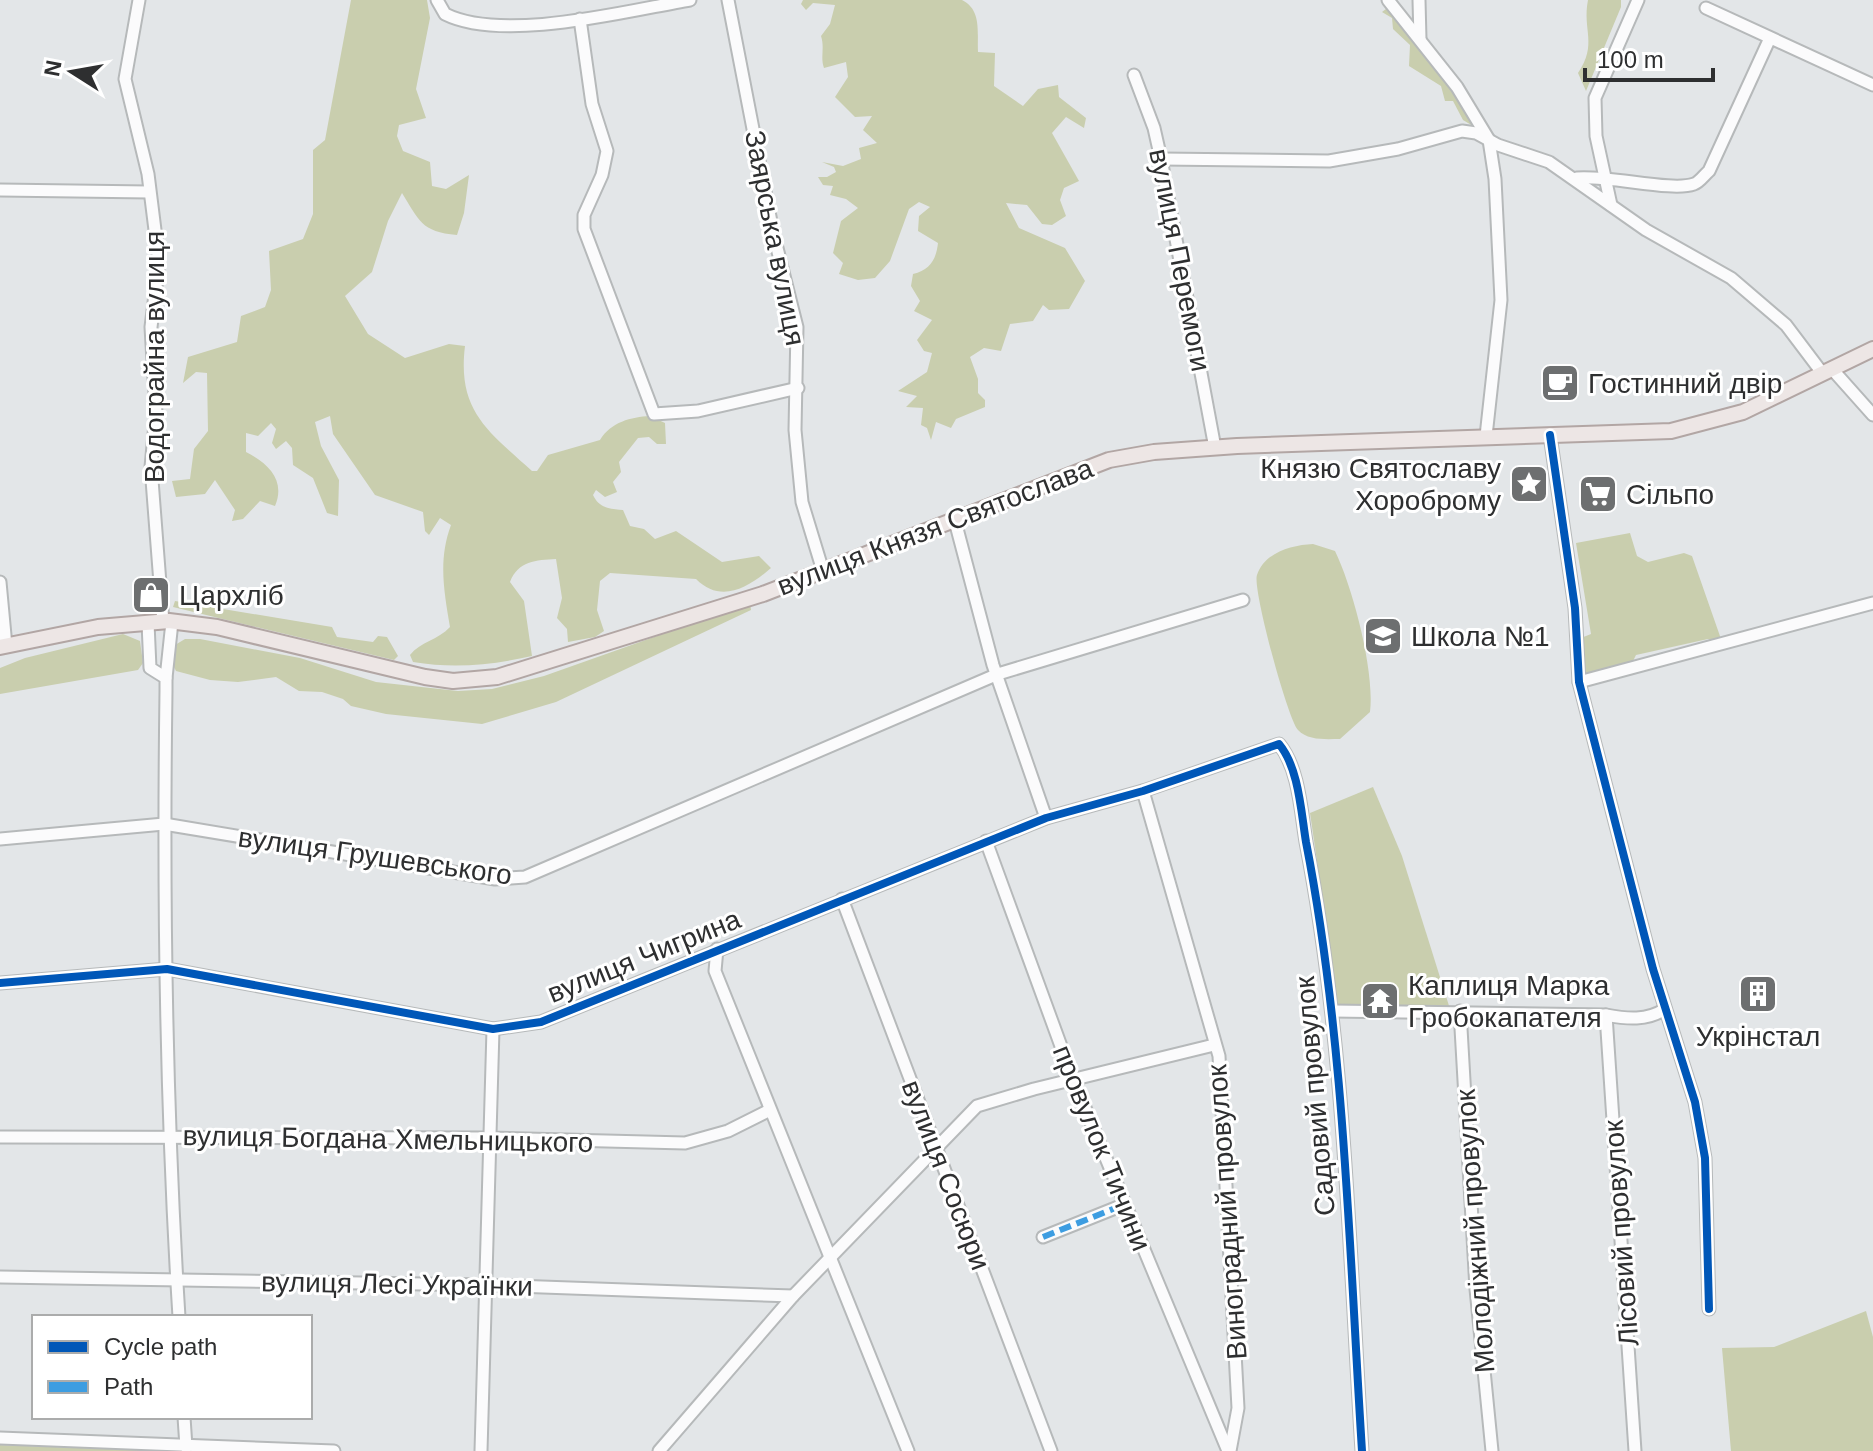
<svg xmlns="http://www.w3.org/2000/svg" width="1873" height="1451" font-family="Arial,sans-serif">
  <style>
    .green { fill: #c9ceae }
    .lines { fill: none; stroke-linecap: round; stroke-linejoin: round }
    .minor-casing { stroke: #b6b9ba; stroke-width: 15 }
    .major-casing { stroke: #b2a6a4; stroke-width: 18 }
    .minor { stroke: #fbfbfc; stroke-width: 11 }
    .major { stroke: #ede6e5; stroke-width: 14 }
    .quiet { stroke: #3d9de1; stroke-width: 6; stroke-dasharray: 12 6; stroke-linecap: butt }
    .cycleway-casing { stroke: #fff; stroke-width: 13 }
    .cycleway { stroke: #0057b8; stroke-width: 8 }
    .labels { text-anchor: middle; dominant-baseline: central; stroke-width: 6; stroke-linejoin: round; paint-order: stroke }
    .street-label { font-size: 28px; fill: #2e2f30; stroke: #fff }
    .poi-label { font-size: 28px; fill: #2e2f30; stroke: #fff; text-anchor: start }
  </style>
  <rect width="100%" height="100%" fill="#e3e6e8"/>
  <g class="green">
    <path d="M351,0H427L430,18L416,89L426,118L399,125L397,136L403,151L430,162L432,186L446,189L469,175L464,213L457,235C421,232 419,220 402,193L388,221L372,272L345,296L368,334L405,358L449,344L465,346C457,411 488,431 532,471H537L548,455L600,440C611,422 631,417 650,416L665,423L666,444H657L649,437L638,438L619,462L621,472L613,482L617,492L605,497L596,490L593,495C599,508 610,509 623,510L630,526L644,529L655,539L676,531L722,562L759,556L771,568C748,588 721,604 696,579L610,573L600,581L597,610L604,631L595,637L568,642L567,629L557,618L562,598L556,559C536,560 518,561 510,582L524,601L532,656C491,665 455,669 413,662L410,655C420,642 438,640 450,627C444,591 438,560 451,525L440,518L429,535L425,531L423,512L375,495L333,434L330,416L315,422L321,446L339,480L338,516L327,513L313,478L293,465L292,448L286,441L276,449L272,443L276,429L271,423L258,436L246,433V452C268,463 286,480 275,506L260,501L243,519L232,521L235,510L215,480L205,494L176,497L172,481L190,479L194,449L208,431L207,373L196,372L183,383L188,357L237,342L241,316L265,307L271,290L269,251L303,239L313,214V150L325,140Z"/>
    <path d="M803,0H962C982,10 977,32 978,52L995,53L994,86L1023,106L1038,89L1058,85L1059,97L1086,118L1084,128L1066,117L1052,133L1079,181L1064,188L1060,200L1066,216L1052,225L1042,224L1027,205L1006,203L1019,228L1065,248L1085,281L1069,309L1049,310L1043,305L1033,321L1010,324L1001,351L984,348L970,357L978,379V393L985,400V407L956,419L951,428L936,422L931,440L927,428L921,425L923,408L906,407L917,396L898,391L927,372L932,353L924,351L917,340L932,320L914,311L920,301L911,286L913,274C930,270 936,260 938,243L918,231L919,216L930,207L919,202L909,209L890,261L875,278L858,280L839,274L843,263L833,253L841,221L858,208L846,199L830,195L833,186L823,185L818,177H827L836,172L834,167L822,162L843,166L861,159L859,148L877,143L863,130L872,116L855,117L835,97L848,77L846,62L824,68C820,57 825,48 821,36L830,24L835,5L813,3L806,10L801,4Z"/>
    <path d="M1588,0H1621V7L1586,91L1578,73C1598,44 1582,30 1588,0Z"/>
    <polygon points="1390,6 1454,88 1478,129 1463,120 1453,101 1445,101 1441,86 1409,66 1410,45 1393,29 1392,18 1382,12"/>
    <polygon points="1630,533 1637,556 1648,562 1684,553 1692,556 1721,639 1716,643 1708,639 1636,655 1632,663 1586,673 1581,638 1591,634 1576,543"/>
    <path d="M1313,544L1335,551C1353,588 1375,672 1370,712L1340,739C1327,739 1308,741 1298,730C1288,720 1252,588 1257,575C1264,553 1291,545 1313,544Z"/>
    <polygon points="175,601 332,627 337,637 373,642 378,636 387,637 398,656 394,660 173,607"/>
    <polygon points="750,603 751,610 556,702 482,724 386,714 351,706 343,699 322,692 299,691 276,677 238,682 210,680 176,671 172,663 175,645 185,639 200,639 300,658 376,682 458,691 492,689 544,676"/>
    <polygon points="123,634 140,641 143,663 138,670 0,694 0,668 25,658"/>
    <polygon points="1373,787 1402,856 1450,1009 1338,1005 1310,813"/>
    <polygon points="1866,1311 1873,1337 1873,1451 1731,1451 1722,1348 1774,1347"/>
    <polygon points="0,1445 163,1451 0,1451"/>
  </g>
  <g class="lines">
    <defs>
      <g id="minor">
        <polyline points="139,0 125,79 148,174 159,262 151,327 156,413 151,467 163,622"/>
        <path d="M437,0L445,14C503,43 626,11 690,0"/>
        <polyline points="728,0 773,232 797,327 795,430 802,502 823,571"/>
        <polyline points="1388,0 1457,87 1489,140 1495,179 1501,300 1486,436"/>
        <polyline points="1419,0 1420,39"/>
        <polyline points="1706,8 1873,85"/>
        <polyline points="580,19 592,104 607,151 602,175 584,215 584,229 654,414 698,411 798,388"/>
        <polyline points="1134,75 1154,128 1161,159 1215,448"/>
        <polyline points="1161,159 1329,161 1398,149 1462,131 1476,133 1498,145 1549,162 1646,230 1731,278 1786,325 1823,374"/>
        <path d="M1577,178C1609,175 1672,192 1694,184C1700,182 1704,175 1709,171L1770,38"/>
        <polyline points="0,190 149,192"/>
        <polyline points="1611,205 1596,136 1595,98 1638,0"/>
        <polyline points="1832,369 1873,415"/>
        <polyline points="1550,435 1575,608 1579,682 1653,969 1695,1102 1705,1158 1709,1309"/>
        <polyline points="955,521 993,665 1046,818"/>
        <polyline points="0,582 6,646"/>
        <path d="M148,623L150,668L166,678V691C163,899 166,1109 179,1317"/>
        <polyline points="166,678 172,622"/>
        <polyline points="1579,682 1873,603"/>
        <polyline points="1143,791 1219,1056 1238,1408 1230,1451"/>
        <polyline points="0,839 164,824 495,879 525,877 998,674 1243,600"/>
        <polyline points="986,841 1073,1079 1228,1451"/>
        <polyline points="842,899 1051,1451"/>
        <polyline points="717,949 715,971 908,1451"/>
        <path d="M0,983L167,969L493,1029L541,1022L1046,818L1143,791L1279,744C1299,768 1301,812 1306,842C1345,1042 1349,1248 1362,1451"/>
        <path d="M1333,1011L1606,1015C1627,1019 1647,1021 1665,1009"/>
        <polyline points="1460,1011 1476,1289 1492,1451"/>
        <polyline points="1606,1015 1635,1451"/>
        <polyline points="0,1137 490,1138 685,1143 728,1131 770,1110"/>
        <polyline points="1043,1237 1123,1205"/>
        <polyline points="0,1277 485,1285 793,1296"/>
        <polyline points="184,1417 186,1447"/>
        <polyline points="0,1438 334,1451"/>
        <polyline points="481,1451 493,1029"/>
        <polyline points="659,1451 793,1296 977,1106 1034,1089 1214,1045"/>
      </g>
      <polyline id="major" points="0,647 98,627 169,621 217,627 425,677 453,681 497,677 763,594 1109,460 1154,452 1237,446 1671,431 1743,412 1873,349"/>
    </defs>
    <use href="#minor" class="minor-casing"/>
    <use href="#major" class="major-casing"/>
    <use href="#minor" class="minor"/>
    <use href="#major" class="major"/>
    <polyline class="quiet" points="1043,1237 1123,1205"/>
    <defs>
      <g id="cycleway">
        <polyline points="1550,435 1575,608 1579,682 1653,969 1695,1102 1705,1158 1709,1309"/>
        <path d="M0,983L167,969L493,1029L541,1022L1046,818L1143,791L1279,744C1299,768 1301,812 1306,842C1345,1042 1349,1248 1362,1451"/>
      </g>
    </defs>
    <use href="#cycleway" class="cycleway-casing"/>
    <use href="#cycleway" class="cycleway"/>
  </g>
  <defs>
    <symbol id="cafe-square" viewBox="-11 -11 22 22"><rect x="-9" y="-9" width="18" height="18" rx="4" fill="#6d6f70" stroke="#fff"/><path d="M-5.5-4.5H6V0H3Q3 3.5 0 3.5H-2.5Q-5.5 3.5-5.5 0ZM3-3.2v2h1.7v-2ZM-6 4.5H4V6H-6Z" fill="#fff"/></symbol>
    <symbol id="sight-square" viewBox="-11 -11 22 22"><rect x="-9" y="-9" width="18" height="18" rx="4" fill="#6d6f70" stroke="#fff"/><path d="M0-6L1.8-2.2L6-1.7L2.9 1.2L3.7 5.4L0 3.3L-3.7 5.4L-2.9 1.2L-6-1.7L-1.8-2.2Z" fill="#fff"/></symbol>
    <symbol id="supermarket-square" viewBox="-11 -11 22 22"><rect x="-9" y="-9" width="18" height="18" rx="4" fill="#6d6f70" stroke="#fff"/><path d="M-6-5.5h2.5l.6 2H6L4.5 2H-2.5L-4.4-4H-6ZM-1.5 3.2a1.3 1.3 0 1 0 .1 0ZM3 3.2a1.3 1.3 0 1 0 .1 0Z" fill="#fff"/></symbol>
    <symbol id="shop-square" viewBox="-11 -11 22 22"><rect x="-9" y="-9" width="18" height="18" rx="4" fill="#6d6f70" stroke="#fff"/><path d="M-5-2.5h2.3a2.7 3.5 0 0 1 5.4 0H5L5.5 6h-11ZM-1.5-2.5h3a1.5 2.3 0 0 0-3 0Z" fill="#fff"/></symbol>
    <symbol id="school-square" viewBox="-11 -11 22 22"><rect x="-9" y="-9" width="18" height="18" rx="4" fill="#6d6f70" stroke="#fff"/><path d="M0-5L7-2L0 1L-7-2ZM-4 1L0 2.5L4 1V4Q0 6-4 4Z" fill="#fff"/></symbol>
    <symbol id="building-square" viewBox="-11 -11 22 22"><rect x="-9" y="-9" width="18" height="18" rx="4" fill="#6d6f70" stroke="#fff"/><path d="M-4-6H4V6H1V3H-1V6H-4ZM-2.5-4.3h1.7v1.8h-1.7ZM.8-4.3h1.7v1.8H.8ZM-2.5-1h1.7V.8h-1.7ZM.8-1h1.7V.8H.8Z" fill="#fff"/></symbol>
    <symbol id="temple-square" viewBox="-11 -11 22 22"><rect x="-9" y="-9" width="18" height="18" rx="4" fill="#6d6f70" stroke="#fff"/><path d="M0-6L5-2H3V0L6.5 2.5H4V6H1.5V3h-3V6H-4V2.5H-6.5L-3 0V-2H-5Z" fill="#fff"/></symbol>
  </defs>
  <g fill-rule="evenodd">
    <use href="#cafe-square" x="1538" y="361" width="44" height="44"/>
    <use href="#sight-square" x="1507" y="462" width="44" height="44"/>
    <use href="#supermarket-square" x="1576" y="472" width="44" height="44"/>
    <use href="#shop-square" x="129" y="573" width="44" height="44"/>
    <use href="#school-square" x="1361" y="614" width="44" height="44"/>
    <use href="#building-square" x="1736" y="972" width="44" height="44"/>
    <use href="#temple-square" x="1358" y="979" width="44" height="44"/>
  </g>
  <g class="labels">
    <g class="street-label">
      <text transform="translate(775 238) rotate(79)">Заярська вулиця</text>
      <text transform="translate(1180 260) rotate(79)">вулиця Перемоги</text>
      <text transform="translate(154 357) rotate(-90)">Водограйна вулиця</text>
      <text transform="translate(935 527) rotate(-21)">вулиця Князя Святослава</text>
      <text transform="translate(375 856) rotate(8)">вулиця Грушевського</text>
      <text transform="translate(644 956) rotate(-22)">вулиця Чигрина</text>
      <text transform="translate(1315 1096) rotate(-95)">Садовий провулок</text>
      <text transform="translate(388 1139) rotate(1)">вулиця Богдана Хмельницького</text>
      <text transform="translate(1102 1148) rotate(68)">провулок Тичини</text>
      <text transform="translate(946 1175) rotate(69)">вулиця Сосюри</text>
      <text transform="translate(1227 1212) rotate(-94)">Виноградний провулок</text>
      <text transform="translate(1475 1231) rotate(-94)">Молодіжний провулок</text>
      <text transform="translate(1621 1233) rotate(-94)">Лісовий провулок</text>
      <text transform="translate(397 1284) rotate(1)">вулиця Лесі Українки</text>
    </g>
    <g class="poi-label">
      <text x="1588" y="383">Гостинний двір</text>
      <text x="1501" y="468" text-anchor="end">Князю Святославу<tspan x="1501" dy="32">Хороброму</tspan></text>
      <text x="1626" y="494">Сільпо</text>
      <text x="179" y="595">Цархліб</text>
      <text x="1411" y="636">Школа №1</text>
      <text x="1408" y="985">Каплиця Марка<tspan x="1408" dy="32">Гробокапателя</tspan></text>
      <text x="1758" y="1036" text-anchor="middle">Укрінстал</text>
    </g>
  </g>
  <rect x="32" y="1315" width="280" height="104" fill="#ffffff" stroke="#abacac" stroke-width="2"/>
  <rect x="48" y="1341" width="40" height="12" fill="#0057b8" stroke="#abacac" stroke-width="2"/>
  <text x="104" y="1355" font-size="24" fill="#2e2f30">Cycle path</text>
  <rect x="48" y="1381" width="40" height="12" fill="#3d9de1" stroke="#abacac" stroke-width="2"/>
  <text x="104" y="1395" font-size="24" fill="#2e2f30">Path</text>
  <g transform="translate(72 72) rotate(281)" stroke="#ffffff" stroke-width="6" paint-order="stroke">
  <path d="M0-6L14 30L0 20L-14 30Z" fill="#2e2f30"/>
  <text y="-12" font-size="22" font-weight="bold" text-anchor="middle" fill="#2e2f30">N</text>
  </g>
  <path d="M1585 68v12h128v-12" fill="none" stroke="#2e2f30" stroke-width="4"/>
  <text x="1597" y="68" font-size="24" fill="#2e2f30" stroke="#ffffff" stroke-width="6" paint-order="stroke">100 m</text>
</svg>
